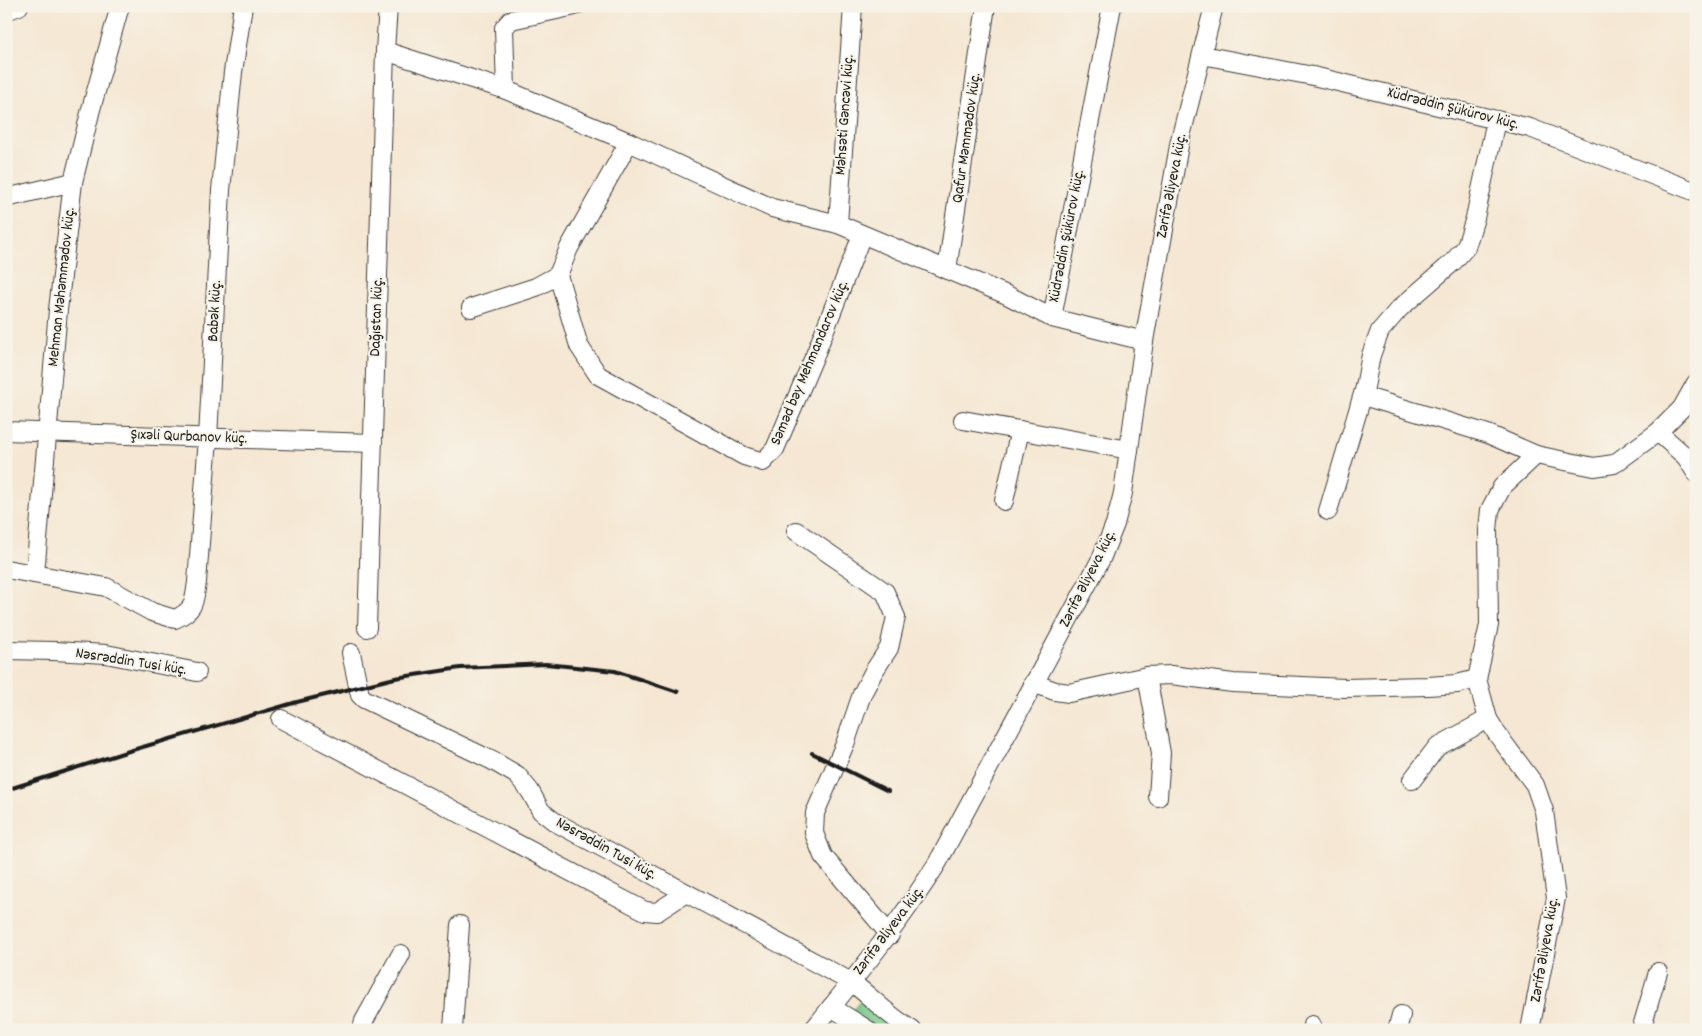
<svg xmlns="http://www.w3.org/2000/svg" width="1702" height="1036" font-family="Dekko,sans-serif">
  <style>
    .grass { fill: #75c78a; stroke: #487253 }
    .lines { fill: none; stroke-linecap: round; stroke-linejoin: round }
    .minor-casing { stroke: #3d3a37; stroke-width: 20 }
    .minor { stroke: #fff; stroke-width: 18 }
    .rail { stroke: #1c1c1c; stroke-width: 4 }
    .labels { text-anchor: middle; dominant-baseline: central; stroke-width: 4; stroke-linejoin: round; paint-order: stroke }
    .street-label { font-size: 16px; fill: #1c1c1c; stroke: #f7f3e8 }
  </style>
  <rect width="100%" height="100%" fill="#f7f3e8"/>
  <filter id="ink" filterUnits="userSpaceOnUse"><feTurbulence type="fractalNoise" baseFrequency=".02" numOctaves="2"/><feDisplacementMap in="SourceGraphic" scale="10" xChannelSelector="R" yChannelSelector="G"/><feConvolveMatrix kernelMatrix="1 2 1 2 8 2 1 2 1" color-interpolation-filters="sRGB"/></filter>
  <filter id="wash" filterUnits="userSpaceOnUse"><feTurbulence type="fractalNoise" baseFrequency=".0096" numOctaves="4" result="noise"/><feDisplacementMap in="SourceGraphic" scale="20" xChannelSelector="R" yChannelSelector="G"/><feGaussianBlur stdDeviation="1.12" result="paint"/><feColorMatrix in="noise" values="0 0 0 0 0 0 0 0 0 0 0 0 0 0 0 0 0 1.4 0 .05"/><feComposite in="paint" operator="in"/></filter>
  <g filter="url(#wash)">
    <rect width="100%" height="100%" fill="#f5e7d3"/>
    <polygon class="grass" points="864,997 903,1030 881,1030 850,1013"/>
  </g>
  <g filter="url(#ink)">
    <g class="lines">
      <defs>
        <g id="minor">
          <polyline points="6,11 19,6"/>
          <polyline points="385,51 506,90 629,142 772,208 838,224 1007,295 1052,318 1144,341"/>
          <polyline points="1202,55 1313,76 1530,128 1696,192"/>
          <polyline points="506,90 504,28 511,20 575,6"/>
          <polyline points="629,142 569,248 558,275 579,346 598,375 744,456 763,462 775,449 815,355 862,235"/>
          <polyline points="6,198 73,182"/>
          <polyline points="838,224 853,6"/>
          <polyline points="947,270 986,6"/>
          <polyline points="471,308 536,287 558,275"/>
          <polyline points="1052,318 1112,6"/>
          <polyline points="1363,396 1488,434 1536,455"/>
          <polyline points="963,420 1129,450"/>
          <polyline points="6,431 373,443"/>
          <polyline points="1658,432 1686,457 1696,473"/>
          <polyline points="1004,501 1020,430"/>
          <polyline points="1328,511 1365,387 1371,355 1380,331 1399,309 1453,262 1466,247 1475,218 1496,120"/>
          <polyline points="796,531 885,592 896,617 889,648 874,671 862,694 845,744 815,813 814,833 823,856 890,935"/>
          <path d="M6,569L106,587L152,612L175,619C195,610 194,602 197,582L208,438L221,190L233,72L243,6"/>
          <polyline points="35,574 58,310 73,182 91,109 120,6"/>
          <polyline points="367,628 385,51 388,6"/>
          <polyline points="6,650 54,651 106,654 197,672"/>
          <path d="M351,653L360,695L364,699L493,761L517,775L530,791L541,811L555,822L851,982C872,997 889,1017 912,1030"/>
          <polyline points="1147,676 1161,753 1158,797"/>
          <polyline points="1477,679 1489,625 1488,530 1490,510 1502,487 1536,455 1594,467 1614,464 1658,432 1682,408 1696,383"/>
          <polyline points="1477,679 1488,719 1497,734 1535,785 1544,811 1556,898 1530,1030"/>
          <polyline points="1033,683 1055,691 1069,693 1147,676 1171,675 1233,683 1345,688 1428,686 1457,684 1477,679"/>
          <polyline points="281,719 645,911 657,912 686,893"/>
          <polyline points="1412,780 1437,747 1488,719"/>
          <polyline points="831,1007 868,1030"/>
          <polyline points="1312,1025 1313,1030"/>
          <polyline points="362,1030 364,1021 401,954"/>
          <polyline points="453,1030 460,925"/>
          <path d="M813,1030C857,975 901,922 938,862L1101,559L1115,524L1123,493L1144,341L1180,140L1214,6"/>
          <polyline points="1397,1030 1401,1015"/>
          <polyline points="1641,1030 1658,972"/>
        </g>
      </defs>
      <use href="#minor" class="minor-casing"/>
      <use href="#minor" class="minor"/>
      <g class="rail">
        <polyline points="812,753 888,791"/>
        <polyline points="6,790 129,751 297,702 395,678 460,668 546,664 615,671 678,692"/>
      </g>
    </g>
  </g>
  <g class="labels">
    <g class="street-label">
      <text transform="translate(1453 109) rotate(14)">Xüdrəddin Şükürov küç.</text>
      <text transform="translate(845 115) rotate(-86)">Məhsəti Gəncəvi küç.</text>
      <text transform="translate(967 138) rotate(-82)">Qafur Məmmədov küç.</text>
      <text transform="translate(1172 186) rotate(-79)">Zərifə Əliyeva küç.</text>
      <text transform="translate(1067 236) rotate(-79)">Xüdrəddin Şükürov küç.</text>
      <text transform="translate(62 287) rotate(-84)">Mehman Məhəmmədov küç.</text>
      <text transform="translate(215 311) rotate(-87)">Babək küç.</text>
      <text transform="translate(377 317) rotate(-88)">Dağıstan küç.</text>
      <text transform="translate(810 363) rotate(-67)">Səməd bəy Mehmandarov küç.</text>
      <text transform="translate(189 437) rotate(2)">Şıxəli Qurbanov küç.</text>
      <text transform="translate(1088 579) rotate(-63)">Zərifə Əliyeva küç.</text>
      <text transform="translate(131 662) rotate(9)">Nəsrəddin Tusi küç.</text>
      <text transform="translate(606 849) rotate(29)">Nəsrəddin Tusi küç.</text>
      <text transform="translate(889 931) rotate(-53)">Zərifə Əliyeva küç.</text>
      <text transform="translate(1545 950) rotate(-80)">Zərifə Əliyeva küç.</text>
    </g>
  </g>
  <rect width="1702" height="1036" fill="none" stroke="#f7f3e8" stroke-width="25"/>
</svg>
